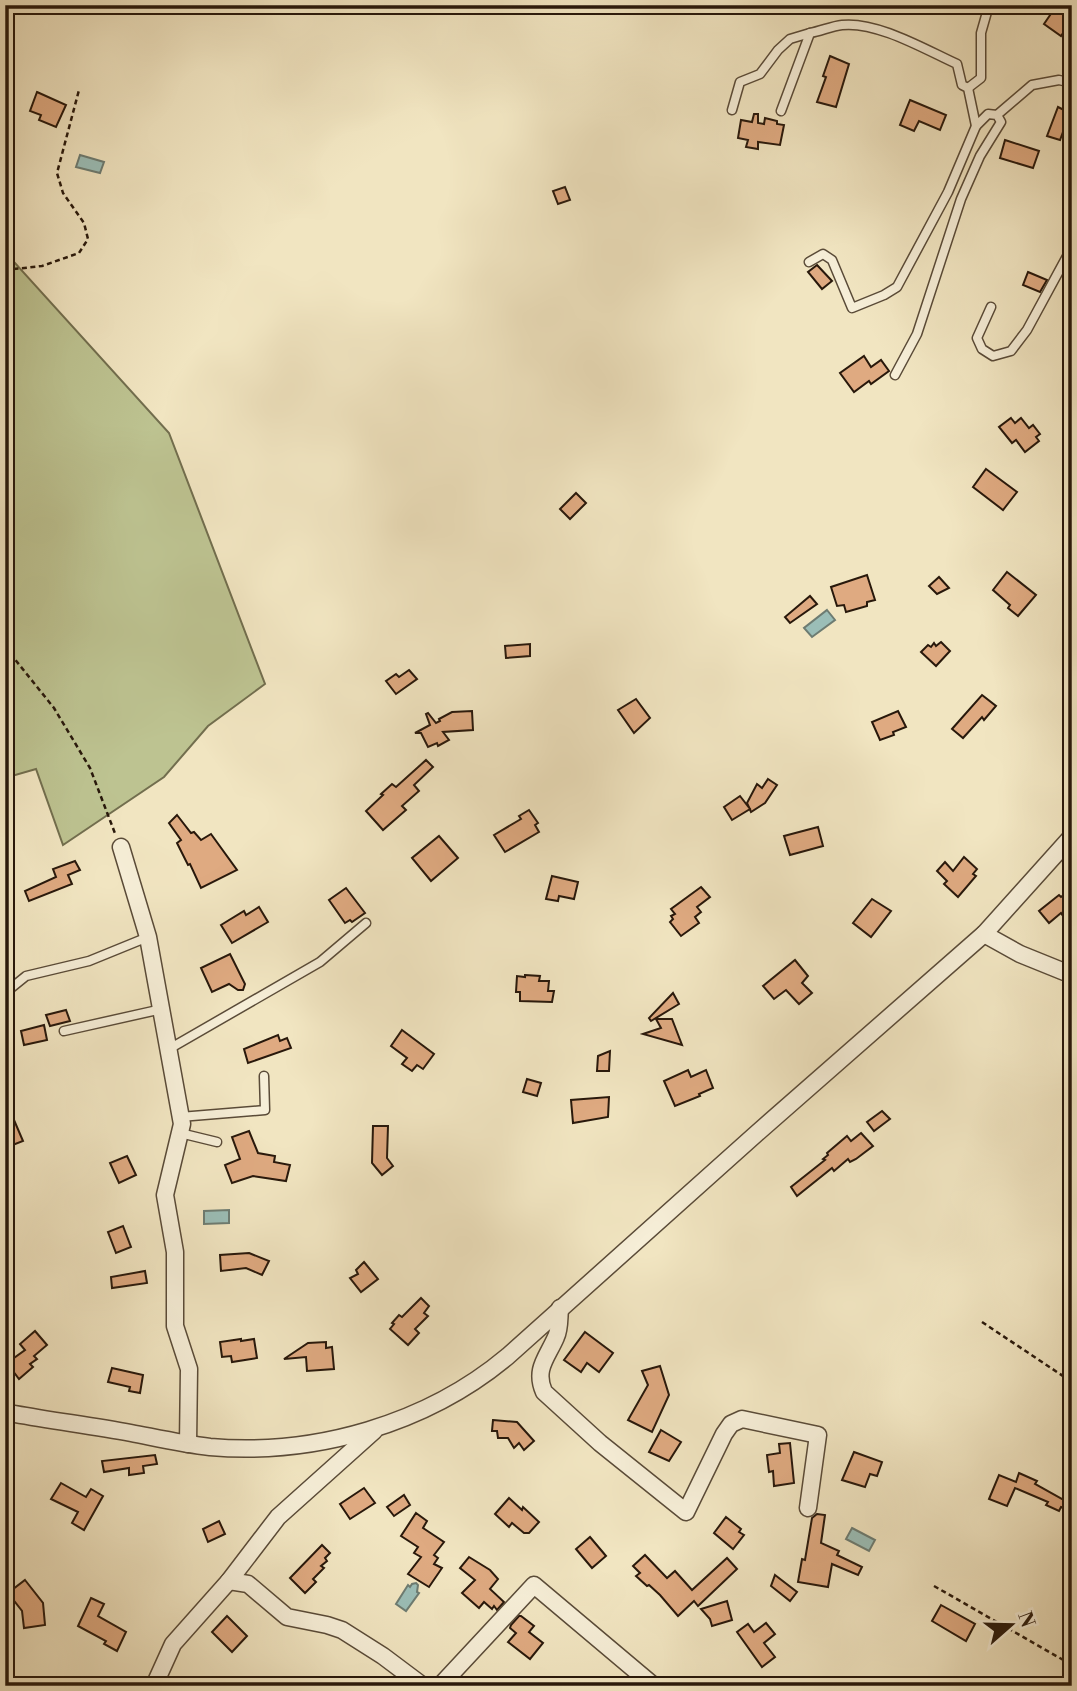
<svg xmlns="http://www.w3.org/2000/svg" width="1077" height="1691" font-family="'Libre Bodoni',serif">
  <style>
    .green { fill: #bdc391; stroke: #726e4e; stroke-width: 2 }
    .water { fill: #9bbeb7; stroke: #6d7c72; stroke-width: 2 }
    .building { fill: #dfaa81; stroke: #28180b; stroke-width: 2 }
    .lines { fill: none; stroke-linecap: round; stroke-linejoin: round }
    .service-casing { stroke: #5a4b38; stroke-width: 11 }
    .minor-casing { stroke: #5a4b38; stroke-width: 19 }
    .path { stroke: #28180b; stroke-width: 2.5; stroke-dasharray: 5 3.5; stroke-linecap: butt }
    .service { stroke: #f6eed7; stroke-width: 8 }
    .minor { stroke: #f6eed7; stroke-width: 16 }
  </style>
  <rect width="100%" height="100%" fill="#f1e5c1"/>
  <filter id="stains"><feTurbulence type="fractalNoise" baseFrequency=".00286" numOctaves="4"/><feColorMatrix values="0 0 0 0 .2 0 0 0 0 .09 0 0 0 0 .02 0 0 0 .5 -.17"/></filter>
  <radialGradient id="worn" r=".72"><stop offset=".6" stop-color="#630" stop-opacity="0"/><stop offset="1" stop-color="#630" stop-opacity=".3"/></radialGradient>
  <polygon class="green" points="5,252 169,433 265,684 208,726 164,777 63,845 36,769 5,778"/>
  <g class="water">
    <polygon points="80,155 104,162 100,173 76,167"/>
    <polygon points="827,610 835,620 812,637 804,628"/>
    <polygon points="229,1210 229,1223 204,1224 204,1211"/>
    <polygon points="852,1528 875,1540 869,1551 846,1539"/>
    <polygon points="416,1583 418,1585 417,1592 419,1593 406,1611 396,1604 408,1585 410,1587 412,1584"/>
  </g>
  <g class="building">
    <polygon points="1057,5 1072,5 1072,20 1061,36 1044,24"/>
    <polygon points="830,56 849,64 836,107 817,102 826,77 823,76"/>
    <polygon points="37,92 66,105 56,127 39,120 41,115 30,111"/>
    <polygon points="910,100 946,115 940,130 919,121 914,131 900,125"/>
    <polygon points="1058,107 1070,113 1060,140 1047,136"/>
    <polygon points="754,114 758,114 758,123 764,124 765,118 777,121 777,124 784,125 780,145 758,142 758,149 746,147 748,140 738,138 741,120 752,122"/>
    <polygon points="1005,140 1039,151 1033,168 1000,158"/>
    <polygon points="565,187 570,200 558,204 553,191"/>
    <polygon points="817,265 832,281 822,289 808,272"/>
    <polygon points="1028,272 1047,280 1040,292 1023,285"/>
    <polygon points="864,356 871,367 881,360 889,371 871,384 869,381 854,392 840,373"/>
    <polygon points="1011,418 1015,423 1021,418 1029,428 1033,425 1040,434 1036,437 1039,441 1025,452 1016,440 1012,443 999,427"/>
    <polygon points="986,469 1017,492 1003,510 973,487"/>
    <polygon points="576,493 586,503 570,519 560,509"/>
    <polygon points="1007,572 1036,595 1018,616 1008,608 1010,605 993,590"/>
    <polygon points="867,575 875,600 867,602 867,606 846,612 844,605 837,606 831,587"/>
    <polygon points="939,577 949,588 937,594 929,586"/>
    <polygon points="810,596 817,604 790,623 785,617"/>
    <polygon points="941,642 950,651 936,666 921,652 928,645 931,647 934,643 936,646"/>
    <polygon points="530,644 530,656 506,658 505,646"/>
    <polygon points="409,670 417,679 396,694 386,681 396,674 399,677"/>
    <polygon points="982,695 996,706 984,720 982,717 963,738 952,729"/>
    <polygon points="636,699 650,718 634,733 618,710"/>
    <polygon points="472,711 473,730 443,732 449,740 438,746 437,743 428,747 421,733 415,733 430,725 426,714 428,713 436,723 440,721 439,719 452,712"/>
    <polygon points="898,711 906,727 893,732 894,735 880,740 872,722"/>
    <polygon points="426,760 433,767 414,785 419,791 402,806 406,810 383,830 366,811 383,795 381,794 392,784 396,787"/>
    <polygon points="768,779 777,785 765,803 751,812 747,803 757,784 762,788"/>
    <polygon points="740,796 750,809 732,820 724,807"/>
    <polygon points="529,810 538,823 535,825 539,832 505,852 494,835 521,819 519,816"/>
    <polygon points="177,815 191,833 194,832 201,840 211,834 237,870 201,888 190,864 188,865 177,843 181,840 169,823"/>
    <polygon points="818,827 823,846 790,855 784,836"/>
    <polygon points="439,836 458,858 431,881 412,858"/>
    <polygon points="964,857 977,869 973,874 976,876 958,897 944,884 947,881 937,871 945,862 953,871"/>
    <polygon points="75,861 80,870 68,875 72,884 29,901 25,891 56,877 53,869"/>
    <polygon points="552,876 578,882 574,899 559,896 558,901 546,899"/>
    <polygon points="701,887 710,897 697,907 701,912 695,917 699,923 681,936 670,922 673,919 671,916 675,914 671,909"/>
    <polygon points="346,888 365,913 352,922 350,920 345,923 329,900"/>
    <polygon points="1072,888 1072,908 1063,916 1061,913 1049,923 1039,911 1059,895 1061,897"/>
    <polygon points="872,899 891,911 871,937 853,923"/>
    <polygon points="259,907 268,922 232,943 221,925 244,911 246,915"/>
    <polygon points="230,954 245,984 243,990 238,990 229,984 212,992 201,968"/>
    <polygon points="795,960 808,976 802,983 812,993 799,1004 786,990 774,999 763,986"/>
    <polygon points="525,975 540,976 539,981 549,981 548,991 554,991 552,1002 520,1001 520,992 516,992 517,976 525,977"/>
    <polygon points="673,993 679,1004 651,1021 649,1018"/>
    <polygon points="66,1010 70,1021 50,1026 46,1015"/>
    <polygon points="656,1019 672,1019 682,1045 643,1034 661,1028"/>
    <polygon points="44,1025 47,1040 24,1045 21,1031"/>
    <polygon points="402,1030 434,1054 423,1069 417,1065 412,1071 402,1064 407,1058 391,1046"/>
    <polygon points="278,1035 280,1041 287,1038 291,1048 248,1063 244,1049"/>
    <polygon points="610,1051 609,1071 597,1071 598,1056"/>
    <polygon points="688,1070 691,1077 706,1070 713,1088 699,1094 700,1096 675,1106 664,1081"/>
    <polygon points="527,1079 541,1083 537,1096 523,1092"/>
    <polygon points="609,1097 608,1117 573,1123 571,1100"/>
    <polygon points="882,1111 890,1119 874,1131 867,1122"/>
    <polygon points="14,1120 23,1141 5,1148 5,1123"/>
    <polygon points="373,1126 388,1126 387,1158 393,1166 382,1175 372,1163"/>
    <polygon points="249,1131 258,1153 275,1156 274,1162 290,1165 286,1181 253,1176 232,1183 225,1165 240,1159 232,1137"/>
    <polygon points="861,1133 873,1146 856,1159 850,1162 848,1159 834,1171 832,1168 797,1196 791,1187 825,1160 823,1159 828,1155 827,1153 847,1136 851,1141"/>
    <polygon points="127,1156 136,1175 119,1183 110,1163"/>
    <polygon points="123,1226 131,1247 116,1253 108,1232"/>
    <polygon points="249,1253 269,1261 262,1275 246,1268 221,1271 220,1255"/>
    <polygon points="364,1262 378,1279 361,1292 350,1278 358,1274 356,1270"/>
    <polygon points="145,1271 147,1283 112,1288 111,1277"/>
    <polygon points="421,1298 429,1306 424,1313 428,1316 415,1329 419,1333 408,1345 390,1329 394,1324 392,1323 399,1315 402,1317"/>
    <polygon points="35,1331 47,1345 34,1356 37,1359 30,1364 33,1367 19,1379 7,1363 25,1350 20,1344"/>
    <polygon points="585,1332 613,1353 599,1372 587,1363 581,1372 564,1360"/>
    <polygon points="241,1339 241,1341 254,1339 257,1358 232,1362 231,1356 222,1357 220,1342"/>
    <polygon points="326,1342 326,1348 332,1347 334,1369 307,1371 306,1357 284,1359 308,1343"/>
    <polygon points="660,1366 669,1395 652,1432 628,1420 648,1385 642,1371"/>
    <polygon points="112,1368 143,1375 140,1393 129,1391 130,1387 108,1382"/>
    <polygon points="493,1420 517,1422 534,1441 524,1450 519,1443 514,1448 508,1438 498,1438 497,1431 492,1431"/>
    <polygon points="661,1430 681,1442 669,1461 649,1452"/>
    <polygon points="790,1443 794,1483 774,1486 773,1471 769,1472 767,1455 780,1453 779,1444"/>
    <polygon points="854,1452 882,1462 877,1476 870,1474 865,1487 842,1480"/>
    <polygon points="155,1455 157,1464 143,1466 144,1473 129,1475 129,1468 104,1472 102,1461"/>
    <polygon points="1019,1473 1037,1481 1035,1484 1064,1500 1067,1502 1064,1508 1061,1507 1059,1511 1046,1505 1048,1502 1015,1488 1007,1506 989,1499 999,1475 1016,1482"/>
    <polygon points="61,1483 86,1497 91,1489 103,1496 84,1530 72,1523 78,1512 51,1499"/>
    <polygon points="364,1488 375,1503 350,1519 340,1504"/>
    <polygon points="404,1495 410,1505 394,1516 387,1507"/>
    <polygon points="509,1498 522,1510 523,1507 539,1522 529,1533 524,1533 512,1523 509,1527 495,1514"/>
    <polygon points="416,1513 427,1521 423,1528 444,1542 434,1555 438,1558 434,1564 442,1568 429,1587 408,1574 421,1557 414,1553 418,1547 401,1536"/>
    <polygon points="817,1514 825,1515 821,1543 839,1551 837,1555 862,1567 858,1575 832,1564 828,1587 798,1582 802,1559 805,1560 812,1518"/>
    <polygon points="726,1517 741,1529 739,1532 744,1535 733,1549 714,1533"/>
    <polygon points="219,1521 225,1534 208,1542 203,1529"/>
    <polygon points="590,1537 606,1556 592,1568 576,1549"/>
    <polygon points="322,1545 330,1553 325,1558 327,1561 321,1566 324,1568 313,1579 316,1582 305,1593 290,1578"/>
    <polygon points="645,1555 667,1578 675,1571 692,1590 727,1558 737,1569 698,1606 694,1601 678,1616 660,1595 649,1585 647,1586 636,1576 640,1573 633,1566"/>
    <polygon points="469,1557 490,1570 498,1579 490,1589 504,1602 497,1610 494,1606 492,1609 484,1602 479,1608 462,1593 475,1580 460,1568"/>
    <polygon points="775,1575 797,1592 790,1601 771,1586"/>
    <polygon points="25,1580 43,1603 45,1625 24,1628 22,1611 8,1593"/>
    <polygon points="91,1598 104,1604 98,1616 126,1632 117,1651 104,1644 106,1641 78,1626"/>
    <polygon points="727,1601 732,1620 712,1626 710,1619 701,1609"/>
    <polygon points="941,1605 975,1624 966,1641 932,1621"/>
    <polygon points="227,1616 247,1636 232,1652 212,1632"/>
    <polygon points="519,1616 521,1616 534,1626 529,1632 543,1643 530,1659 508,1642 516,1633 510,1628 511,1625"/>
    <polygon points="766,1623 775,1634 764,1643 775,1657 762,1667 737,1632 748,1624 754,1632"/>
  </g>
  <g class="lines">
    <defs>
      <g id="service">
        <polyline points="968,88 981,78 981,33 989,5"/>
        <polyline points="732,110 740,82 760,74 778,50 790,39 810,33"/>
        <path d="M781,111L810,33C821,31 832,26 842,25C877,21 926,50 957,64L962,85L968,88L976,126L988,114L997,115L1001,122L980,156L961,199L917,334L895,375"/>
        <polyline points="997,115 1032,85 1059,80 1072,83"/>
        <polyline points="809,262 823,254 832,260 852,308 884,295 897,287 948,192 976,126"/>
        <polyline points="991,307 977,338 982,349 993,356 1011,351 1027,330 1072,247"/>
        <polyline points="5,993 26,976 89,961 148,937"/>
        <polyline points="64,1031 162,1009"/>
        <polyline points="169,1049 320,962 366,923"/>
        <polyline points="180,1117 265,1110 264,1076"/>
        <polyline points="180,1133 217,1142"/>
      </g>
      <g id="minor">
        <polyline points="121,847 148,937 182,1124 165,1195 175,1252 175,1326 189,1369 188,1444"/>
        <polyline points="984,934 1020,954 1067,973 1072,971"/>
        <path d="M560,1308C559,1318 560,1329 556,1337C547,1358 534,1369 544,1392L600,1443L686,1512L724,1434L731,1424L742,1419L818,1435L808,1508"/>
        <path d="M5,1414H15C54,1421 93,1426 131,1433C157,1438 183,1444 210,1447C315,1456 427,1424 508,1356L756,1134L984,934L1072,836"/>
        <polyline points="229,1581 248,1584 287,1617 327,1625 342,1630 383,1656 423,1686"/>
        <polyline points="154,1686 173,1644 229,1581 278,1517 374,1431"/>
        <polyline points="440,1686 534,1585 654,1686"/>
      </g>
    </defs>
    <use href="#service" class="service-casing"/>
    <use href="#minor" class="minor-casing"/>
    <g class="path">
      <polyline points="5,270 42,266 79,253 88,239 84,223 63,193 57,173 79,90"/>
      <polyline points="5,647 54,708 90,768 116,836"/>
      <polyline points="982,1322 1072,1382"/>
      <polyline points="934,1586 1072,1665"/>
    </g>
    <use href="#service" class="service"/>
    <use href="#minor" class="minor"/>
  </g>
  <rect width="1077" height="1691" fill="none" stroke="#f1e5c1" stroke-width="28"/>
  <rect x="7" y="7" width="1063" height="1677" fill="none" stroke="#28180b" stroke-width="3.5"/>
  <rect x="14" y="14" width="1049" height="1663" fill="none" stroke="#28180b" stroke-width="2"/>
  <g transform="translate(1011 1625) rotate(70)" stroke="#f6eed7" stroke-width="5" paint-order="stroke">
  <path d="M0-5L12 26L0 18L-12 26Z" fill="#28180b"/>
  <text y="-10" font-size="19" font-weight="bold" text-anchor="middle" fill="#28180b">N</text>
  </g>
  <rect width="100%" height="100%" filter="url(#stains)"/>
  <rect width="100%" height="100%" fill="url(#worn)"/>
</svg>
